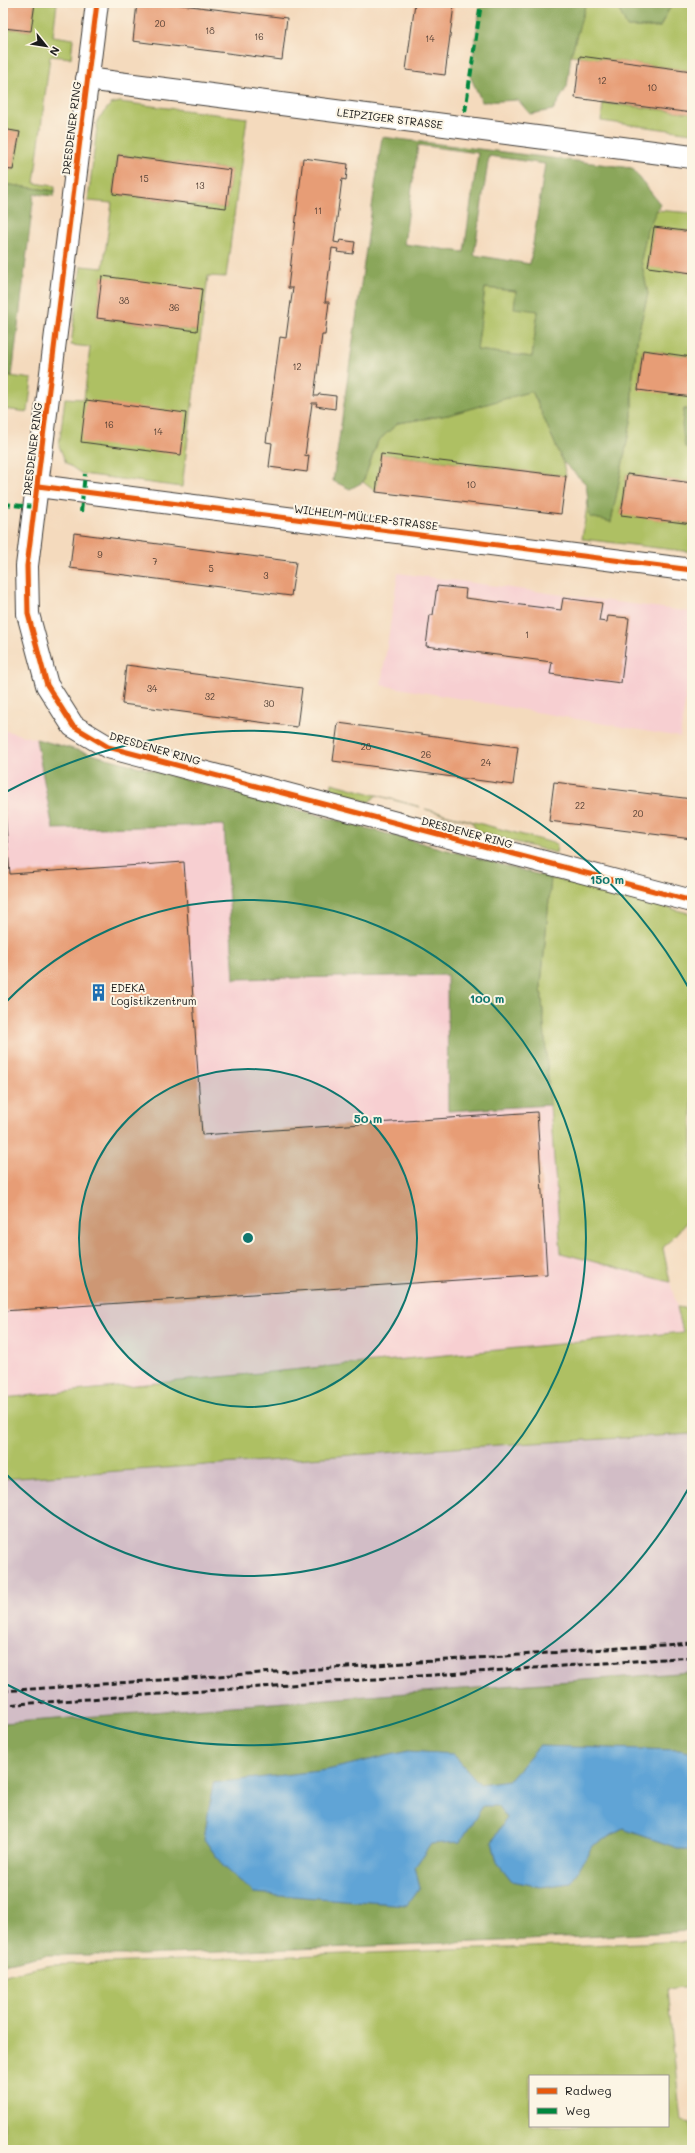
<svg xmlns="http://www.w3.org/2000/svg" width="695" height="2153" font-family="Mali,sans-serif">
  <style>
    .built { fill: #f7cfd1 }
    .industrial { fill: #d2bdc6 }
    .green { fill: #aec064; stroke: #656e40; fill-rule: evenodd }
    .forest { fill: #8aa65a; stroke: #53613b; fill-rule: evenodd }
    .water { fill: #61a4d6; stroke: #3e6079 }
    .building { fill: #e79d76 }
    .lines { fill: none; stroke-linecap: round; stroke-linejoin: round }
    .street-casing { stroke: #3c3834; stroke-width: 24 }
    .street { stroke: #fff; stroke-width: 22 }
    .rail { stroke: #1c1c1c; stroke-width: 3; stroke-dasharray: 6 3; stroke-linecap: butt }
    .quiet { stroke: #00873e; stroke-width: 4; stroke-dasharray: 8 4; stroke-linecap: butt }
    .cycleway-casing { stroke: #fcf5e5; stroke-width: 8 }
    .cycleway { stroke: #e8590c; stroke-width: 5 }
    .ring { fill: none; stroke: #0f766e; stroke-width: 2 }
    .labels { text-anchor: middle; dominant-baseline: central; stroke-width: 4; stroke-linejoin: round; paint-order: stroke }
    .number-label { font-size: 9px; fill: #4f3c32 }
    .street-label { font-size: 11px; fill: #1c1c1c; stroke: #fcf5e5 }
    .poi-label { font-size: 11px; fill: #1c1c1c; stroke: #fcf5e5; text-anchor: start }
    .centre { fill: #0f766e; stroke: #fcf5e5; stroke-width: 2 }
    .ring-label { font-size: 12px; text-anchor: middle; font-weight: bold; fill: #0f766e; stroke: #fcf5e5; stroke-width: 4; stroke-linejoin: round; paint-order: stroke }
  </style>
  <rect width="100%" height="100%" fill="#fcf5e5"/>
  <filter id="ink" filterUnits="userSpaceOnUse"><feTurbulence type="fractalNoise" baseFrequency=".025" numOctaves="2"/><feDisplacementMap in="SourceGraphic" scale="8" xChannelSelector="R" yChannelSelector="G"/><feConvolveMatrix kernelMatrix="1 2 1 2 8 2 1 2 1" color-interpolation-filters="sRGB"/></filter>
  <filter id="wash" filterUnits="userSpaceOnUse"><feTurbulence type="fractalNoise" baseFrequency=".012" numOctaves="4" result="noise"/><feDisplacementMap in="SourceGraphic" scale="16" xChannelSelector="R" yChannelSelector="G"/><feGaussianBlur stdDeviation="0.9" result="paint"/><feColorMatrix in="noise" values="0 0 0 0 0 0 0 0 0 0 0 0 0 0 0 0 0 1.4 0 .05"/><feComposite in="paint" operator="in"/></filter>
  <g filter="url(#wash)">
    <rect width="100%" height="100%" fill="#f4dabd"/>
    <g class="built">
      <polygon points="398,573 692,612 692,654 680,737 381,685"/>
      <polygon points="3,730 36,739 53,829 224,825 234,979 447,975 448,1110 550,1105 561,1253 670,1282 684,1332 3,1398"/>
    </g>
    <polygon class="industrial" points="692,1434 692,1672 3,1723 3,1479 498,1445"/>
    <g class="green">
      <polygon points="35,3 57,3 53,36 73,39 71,58 50,56 34,183 55,186 55,191 3,184 3,169 13,170 20,132 3,129 3,28 30,31"/>
      <polygon points="586,3 616,3 628,27 660,27 672,3 692,3 692,71 571,55"/>
      <path d="M120,102L247,118L226,277L208,276L182,487L82,474L66,463L59,446L65,398L84,399L90,347L71,345L81,266L103,268L112,203L88,201L98,119L111,104ZM118,155L231,170L226,208L113,194ZM102,276L196,331L97,318Z"/>
      <polygon points="603,103 692,113 692,133 601,121"/>
      <polygon points="656,210 692,213 692,232 654,227 648,266 692,273 692,357 643,350 638,389 692,397 692,410 684,409 685,447 692,448 692,483 627,474 621,514 692,524 692,552 582,539 588,499 590,517 611,521 632,417 632,383 638,334 648,294 641,260 647,230"/>
      <polygon points="485,288 516,291 538,311 532,357 477,350"/>
      <polygon points="3,375 32,379 28,412 3,409"/>
      <polygon points="532,391 563,462 566,476 381,454 376,492 363,482 378,441 398,423 448,415"/>
      <polygon points="332,783 420,807 377,795 369,802 331,792"/>
      <polygon points="425,809 557,844 556,853 478,832 471,821"/>
      <polygon points="551,878 692,914 692,1216 663,1248 670,1282 561,1253 541,985"/>
      <polygon points="677,1307 692,1309 692,1434 498,1445 3,1479 3,1398 683,1332"/>
      <path d="M692,1941V1986L667,1989L681,2121L691,2123L692,2150H3V1976L12,1973L52,1965ZM530,2076H668V2126H530Z"/>
    </g>
    <g class="forest">
      <polygon points="481,3 586,3 571,55 567,87 553,110 530,114 518,100 482,102 470,76"/>
      <polygon points="616,3 672,3 660,27 627,27"/>
      <path d="M382,137L632,168L660,204L647,230L641,260L648,294L638,334L632,383V417L611,522L590,517L586,484L563,462L532,391L448,415L398,423L378,441L363,482L350,489L333,481ZM418,145L478,153L464,252L404,244ZM489,156L545,164L530,264L474,255ZM485,288L516,291L514,308L538,311L532,357L477,350Z"/>
      <polygon points="3,184 55,191 54,196 34,194 12,376 3,375"/>
      <polygon points="684,409 692,410 692,448 685,447 682,425"/>
      <polygon points="36,739 551,878 541,985 550,1105 448,1111 447,975 234,979 224,825 53,829"/>
      <polygon points="692,1672 692,1931 527,1940 143,1955 46,1955 3,1964 3,1723"/>
    </g>
    <polygon class="water" points="539,1746 680,1750 692,1753 692,1853 623,1829 592,1846 571,1883 541,1887 512,1881 497,1862 492,1842 506,1818 497,1806 483,1806 460,1842 431,1844 415,1867 420,1887 407,1905 254,1893 223,1866 204,1839 213,1783 327,1770 408,1751 453,1754 480,1784 509,1780"/>
    <g id="blocks">
      <g class="building">
        <polygon points="3,3 35,3 31,31 3,28"/>
        <polygon points="137,3 166,3 287,18 282,60 133,41"/>
        <polygon points="415,3 460,3 460,6 454,5 445,75 406,70"/>
        <polygon points="580,56 692,71 692,113 575,98"/>
        <polygon points="3,129 20,132 13,170 3,169"/>
        <polygon points="118,155 231,170 226,208 113,194"/>
        <polygon points="303,158 348,164 346,180 342,179 334,242 339,243 340,240 355,242 353,254 337,252 338,249 332,248 325,302 329,302 325,335 322,335 314,396 318,396 319,394 336,396 335,409 316,406 317,403 312,403 305,456 309,455 307,472 269,467 272,443 266,442 280,337 286,338 289,315 293,288 288,288"/>
        <polygon points="654,227 692,232 692,273 648,267"/>
        <polygon points="102,276 202,289 197,331 97,318"/>
        <polygon points="643,350 692,357 692,397 638,390"/>
        <polygon points="86,400 186,413 181,455 81,442"/>
        <polygon points="381,454 566,476 561,514 376,492"/>
        <polygon points="627,474 692,483 692,524 621,515"/>
        <polygon points="74,533 296,562 291,596 70,568"/>
        <polygon points="437,586 466,589 465,598 561,610 563,598 602,603 599,621 607,622 608,616 629,618 621,683 550,674 552,662 426,646 430,615 433,615"/>
        <polygon points="126,665 302,688 297,727 122,704"/>
        <polygon points="338,723 518,747 513,785 333,761"/>
        <polygon points="554,782 692,799 692,839 549,821"/>
        <polygon points="3,788 10,874 184,862 202,1135 537,1112 547,1274 3,1311"/>
      </g>
    </g>
  </g>
  <g filter="url(#ink)">
    <use href="#blocks" fill-opacity="0" stroke="#3c3834" stroke-width="1"/>
    <g class="lines">
      <defs>
        <g id="street">
          <polyline points="97,3 27,566 28,614 47,685 73,726 108,747 692,901"/>
          <polyline points="87,79 692,157"/>
          <polyline points="38,486 692,570"/>
        </g>
      </defs>
      <use href="#street" class="street-casing"/>
      <use href="#street" class="street"/>
      <g class="rail">
        <polyline points="3,1691 692,1643"/>
        <polyline points="3,1705 692,1657"/>
      </g>
      <g class="quiet">
        <polyline points="465,112 481,3"/>
        <polyline points="3,504 34,507"/>
        <polyline points="81,512 85,474"/>
      </g>
      <defs>
        <g id="cycleway">
          <polyline points="97,3 27,566 28,614 47,685 73,726 108,747 692,901"/>
          <polyline points="38,486 692,570"/>
        </g>
      </defs>
      <use href="#cycleway" class="cycleway-casing"/>
      <use href="#cycleway" class="cycleway"/>
    </g>
  </g>
  <circle cx="248" cy="1238" r="169" fill="#0f766e" fill-opacity=".12"/>
  <g class="ring">
    <circle cx="248" cy="1238" r="169"/>
    <path d="M5 1003A338 338 0 1 1 5 1473"/>
    <path d="M691 1484A507 507 0 0 1 6 1684M6 792A507 507 0 0 1 691 992"/>
  </g>
  <defs>
    <symbol id="building-bare" viewBox="-9 -9 18 18"><path d="M-4-6H4V6H1V3H-1V6H-4ZM-2.5-4.3h1.7v1.8h-1.7ZM.8-4.3h1.7v1.8H.8ZM-2.5-1h1.7V.8h-1.7ZM.8-1h1.7V.8H.8Z" fill="#1f6fb2" stroke="#fcf5e5" stroke-width="2.5" paint-order="stroke"/></symbol>
  </defs>
  <g fill-rule="evenodd">
    <use href="#building-bare" x="86" y="980" width="25" height="25"/>
  </g>
  <g class="labels">
    <g class="number-label">
      <text x="160" y="23">20</text>
      <text x="210" y="30">18</text>
      <text x="259" y="36">16</text>
      <text x="430" y="38">14</text>
      <text x="602" y="80">12</text>
      <text x="652" y="87">10</text>
      <text x="144" y="178">15</text>
      <text x="200" y="185">13</text>
      <text x="318" y="210">11</text>
      <text x="124" y="300">38</text>
      <text x="174" y="307">36</text>
      <text x="297" y="366">12</text>
      <text x="109" y="424">16</text>
      <text x="158" y="431">14</text>
      <text x="471" y="484">10</text>
      <text x="100" y="554">9</text>
      <text x="155" y="561">7</text>
      <text x="211" y="568">5</text>
      <text x="266" y="575">3</text>
      <text x="527" y="634">1</text>
      <text x="152" y="688">34</text>
      <text x="210" y="696">32</text>
      <text x="269" y="703">30</text>
      <text x="366" y="746">28</text>
      <text x="426" y="754">26</text>
      <text x="486" y="762">24</text>
      <text x="580" y="805">22</text>
      <text x="638" y="813">20</text>
    </g>
    <g class="street-label">
      <text transform="translate(390 118) rotate(7)">LEIPZIGER STRASSE</text>
      <text transform="translate(71 128) rotate(-83)">DRESDENER RING</text>
      <text transform="translate(32 449) rotate(-83)">DRESDENER RING</text>
      <text transform="translate(366 517) rotate(7)">WILHELM-MÜLLER-STRASSE</text>
      <text transform="translate(155 748) rotate(16)">DRESDENER RING</text>
      <text transform="translate(467 832) rotate(15)">DRESDENER RING</text>
    </g>
    <g class="poi-label">
      <text x="111" y="987">EDEKA<tspan x="111" dy="13">Logistikzentrum</tspan></text>
    </g>
  </g>
  <circle cx="248" cy="1238" r="6" class="centre"/>
  <g class="ring-label">
    <text x="607" y="884">150 m</text>
    <text x="487" y="1003">100 m</text>
    <text x="368" y="1123">50 m</text>
  </g>
  <rect width="695" height="2153" fill="none" stroke="#fcf5e5" stroke-width="16"/>
  <rect x="529" y="2075" width="140" height="52" fill="#fcf5e5" stroke="#a29e95"/>
  <rect x="537" y="2088" width="20" height="6" fill="#e8590c" stroke="#a29e95"/>
  <text x="565" y="2095" font-size="12" fill="#1c1c1c">Radweg</text>
  <rect x="537" y="2108" width="20" height="6" fill="#00873e" stroke="#a29e95"/>
  <text x="565" y="2115" font-size="12" fill="#1c1c1c">Weg</text>
  <g transform="translate(46 46) rotate(120)" stroke="#fcf5e5" stroke-width="3" paint-order="stroke">
  <path d="M0-3L7 15L0 10L-7 15Z" fill="#1c1c1c"/>
  <text y="-6" font-size="11" font-weight="bold" text-anchor="middle" fill="#1c1c1c">N</text>
  </g>
</svg>
